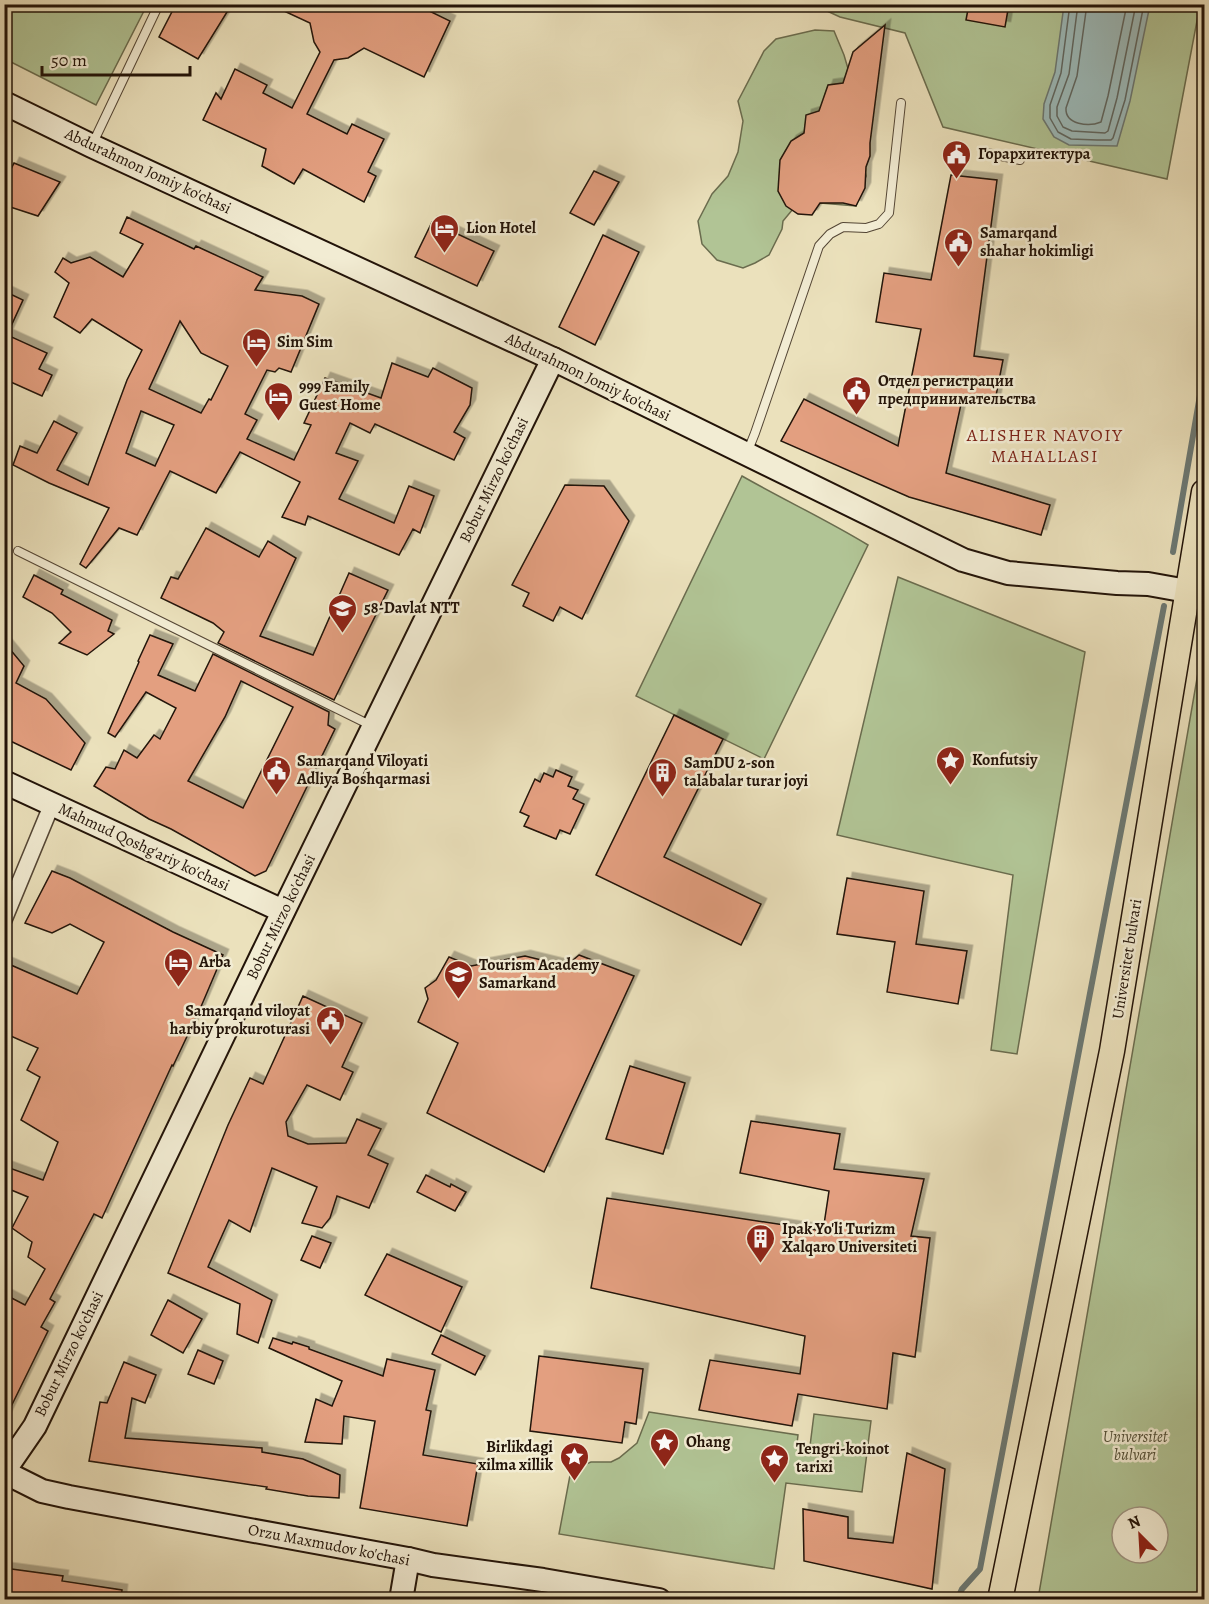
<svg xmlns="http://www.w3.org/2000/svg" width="1209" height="1604" font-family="Alegreya,serif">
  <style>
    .green { fill: #b1c495; stroke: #6a6c4e; stroke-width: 1.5; fill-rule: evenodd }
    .water { fill: #9cbbbb; stroke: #6b7873; stroke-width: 1.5 }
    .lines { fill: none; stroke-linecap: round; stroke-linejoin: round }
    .shore { stroke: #5f6762; stroke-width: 1.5 }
    .stream { stroke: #6b7873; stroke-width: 6 }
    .building { fill: #e39f80; stroke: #221308; stroke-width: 1.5; fill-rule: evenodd; filter: url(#shadow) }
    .lane-casing { stroke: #544635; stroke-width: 10 }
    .street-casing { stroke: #544635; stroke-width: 18 }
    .secondary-casing { stroke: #221308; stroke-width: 26 }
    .primary-casing { stroke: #221308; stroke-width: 27 }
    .lane { stroke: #f2ecd3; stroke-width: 8 }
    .street { stroke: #f2ecd3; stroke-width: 15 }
    .secondary { stroke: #f2ecd3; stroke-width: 22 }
    .primary { stroke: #ebe1bc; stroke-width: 24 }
    .labels { text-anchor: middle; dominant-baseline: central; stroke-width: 5; stroke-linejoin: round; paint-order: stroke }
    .poi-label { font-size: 16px; font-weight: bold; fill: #221308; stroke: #f2ecd3; text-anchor: start }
    .street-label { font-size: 16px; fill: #221308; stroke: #f2ecd3 }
    .park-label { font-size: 16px; font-style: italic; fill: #545139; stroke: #f2ecd3 }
    .neighbourhood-label { font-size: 18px; letter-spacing: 1.5px; fill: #7a1f14; stroke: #f2ecd3 }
  </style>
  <defs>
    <filter id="shadow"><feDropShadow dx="5.5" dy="-5.5" stdDeviation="0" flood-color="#0004"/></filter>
  </defs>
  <rect width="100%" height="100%" fill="#ebe1bc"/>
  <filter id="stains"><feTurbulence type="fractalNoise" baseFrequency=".00333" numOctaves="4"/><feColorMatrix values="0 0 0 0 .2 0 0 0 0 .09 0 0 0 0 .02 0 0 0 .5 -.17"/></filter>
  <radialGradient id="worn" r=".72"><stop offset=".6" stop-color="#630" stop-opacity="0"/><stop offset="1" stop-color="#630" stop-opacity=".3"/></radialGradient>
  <g class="green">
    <polygon points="4,5 5,4 147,5 96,105 5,59"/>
    <polygon points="814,5 1200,5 1167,179 943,127 905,33 840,17"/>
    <polygon points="815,30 834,31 844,55 854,89 856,125 866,176 856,206 820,203 793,209 783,221 782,229 769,255 755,263 743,268 717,260 702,244 698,221 712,194 728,176 738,152 743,121 738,101 764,51 776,39"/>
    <path d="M742,476C784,500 827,520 868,545L764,759L636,696Z"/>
    <polygon points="898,577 1085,652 1017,1054 991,1050 1013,875 837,835"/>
    <path d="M1204,638V1550L1196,1599H1038ZM1122,1517H1158V1553H1122Z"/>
    <polygon points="649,1412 798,1435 797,1444 810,1446 814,1414 871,1421 862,1492 786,1483 774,1569 559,1534 571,1470 591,1462 611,1462 619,1458 637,1443"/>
  </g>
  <polygon class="water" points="1064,5 1150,5 1130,101 1117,146 1069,145 1054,137 1043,119 1044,104 1055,72"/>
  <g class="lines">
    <g class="shore">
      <polyline points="1070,4 1061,73 1050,105 1050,118 1058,132 1071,139 1097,140 1111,140 1113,138 1125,100 1144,4"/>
      <polyline points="1078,4 1069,74 1057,107 1057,116 1063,127 1072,131 1105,133 1108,131 1117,98 1136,4"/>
      <path d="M1087,4L1077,76L1066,108C1065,125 1089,127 1101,122L1108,96L1127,4"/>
    </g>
    <g class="stream">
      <polyline points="1173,552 1204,372"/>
      <polyline points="957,1600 962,1589 980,1569 1164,606"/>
    </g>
  </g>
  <g class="building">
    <polygon points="176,4 232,4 198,59 159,37"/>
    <polygon points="269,4 415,4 450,21 424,77 364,48 348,58 334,60 307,114 347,134 352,124 384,139 368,172 376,176 364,202 303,169 294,184 262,166 266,149 203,120 216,93 221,99 235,69 267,85 263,93 292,108 320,52 314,42 310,23"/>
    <polygon points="969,4 1009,4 1005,27 966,20"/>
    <polygon points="885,25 870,143 870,156 866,167 865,188 856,206 843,203 820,203 812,215 798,214 786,206 778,191 780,160 791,141 804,133 806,115 819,111 828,85 843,83 853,52"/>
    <polygon points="14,163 60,182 38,216 4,205 4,184"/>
    <polygon points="594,171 619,182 594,225 570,213"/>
    <polygon points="951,175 997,180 974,356 1003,360 995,401 963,395 946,473 1050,505 1041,535 909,497 781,441 804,399 898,446 921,329 876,322 884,273 931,280"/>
    <path d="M127,217L194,249L196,246L263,277L255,290L302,296L319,304L291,372L279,368L275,372L267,370L245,414L257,420L247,439L294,460L311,425L304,423L325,378L381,398L392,363L428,377L433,368L472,388L470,405L454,432L465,438L454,460L375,424L370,433L350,423L336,453L358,461L339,499L394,523L409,486L434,496L420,533L413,529L399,555L308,516L305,525L282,517L300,482L240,452L216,493L170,471L137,535L119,528L86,568L80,564L109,508L49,483L13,465L20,446L37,453L54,421L77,433L57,470L88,485L127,380L142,350L92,319L80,333L54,317L69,283L55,272L63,258L71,263L90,257L123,277L143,244L120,233ZM180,321L201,353L228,366L211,400L209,399L201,413L149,389ZM141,411L174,425L155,466L126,453Z"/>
    <polygon points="432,222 494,251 477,286 415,257"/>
    <polygon points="603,235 639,252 595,345 559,327"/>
    <polygon points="4,291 23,300 7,335 47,353 39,369 52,375 42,396 4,379"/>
    <polygon points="565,485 604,486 629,521 582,619 560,607 553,621 523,606 529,593 512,585"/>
    <polygon points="206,528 259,557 268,541 296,558 260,636 313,655 349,573 388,590 334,700 218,643 224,632 213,623 161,598 171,577 178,579"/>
    <polygon points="34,575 63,590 61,594 112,620 108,631 114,634 87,655 59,643 71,632 52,613 23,597"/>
    <path d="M150,635L173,644L158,675L195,691L213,654L329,712L328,725L335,729L266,871L255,876L171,829L149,819L94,786L106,767L115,769L124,750L137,758L154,735L160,739L176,708L146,692L115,737L108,733L139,662L138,661ZM241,681L293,707L243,808L188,781L225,717Z"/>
    <polygon points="4,642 24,666 16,683 46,699 85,743 71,770 4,738"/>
    <polygon points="674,715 723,739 664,857 761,904 741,945 596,875"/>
    <polygon points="556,770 572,777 568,786 578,790 573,799 584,804 570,834 560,830 556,839 524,826 529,816 520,812 535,779 540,782 544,773 553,777"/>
    <polygon points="52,871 70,878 173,932 223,955 200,1009 173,1066 172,1065 102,1218 94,1214 50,1299 55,1302 41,1327 48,1331 4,1421 4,1294 25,1305 45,1269 28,1257 32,1242 12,1228 28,1197 4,1187 4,1166 43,1180 58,1142 21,1120 40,1077 27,1070 38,1048 4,1033 4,962 77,994 104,942 70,924 52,933 25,923"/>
    <polygon points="847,878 924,891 916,944 967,951 958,1004 887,992 895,942 837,934"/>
    <polygon points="579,955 634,976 544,1172 427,1113 458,1043 418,1022 428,999 425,988 436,980 449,957 471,966 525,956 566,966"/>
    <polygon points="303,996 362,1023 342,1067 353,1072 340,1100 307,1085 286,1122 288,1136 308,1144 346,1143 357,1119 381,1129 368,1155 388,1164 369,1208 337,1196 330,1218 322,1228 302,1223 317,1187 272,1168 250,1232 229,1220 208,1267 272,1300 258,1343 237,1334 240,1304 168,1273 228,1125 250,1078 263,1084"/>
    <polygon points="630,1066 685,1083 663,1154 606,1139"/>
    <polygon points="751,1121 840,1134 834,1169 924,1179 911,1236 930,1238 915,1357 893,1353 887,1409 798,1394 792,1426 699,1410 710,1360 800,1374 805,1336 591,1288 607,1198 823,1231 829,1191 740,1173"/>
    <polygon points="426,1175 450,1187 451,1184 466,1192 455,1211 417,1192"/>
    <polygon points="312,1236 331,1243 320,1268 301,1260"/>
    <polygon points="387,1254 462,1287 441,1332 365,1295"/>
    <polygon points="168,1300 202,1319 183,1353 151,1335"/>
    <polygon points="441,1335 485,1356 475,1375 432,1354"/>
    <polygon points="273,1338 292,1344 293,1342 309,1347 309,1349 383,1376 387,1359 435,1370 426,1410 431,1411 423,1455 478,1464 467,1526 360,1508 375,1421 344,1416 342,1444 305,1442 316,1399 332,1406 342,1381 269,1348"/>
    <polygon points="198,1350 223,1361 214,1384 188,1374"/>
    <polygon points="539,1356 643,1369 636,1424 625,1422 622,1443 530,1431"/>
    <polygon points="124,1362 156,1375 145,1403 132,1398 125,1438 262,1448 262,1452 303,1459 340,1475 339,1498 308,1496 266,1489 267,1487 89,1461 100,1402 107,1403"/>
    <polygon points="907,1453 945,1469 932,1589 804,1561 803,1509 848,1517 848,1538 893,1543"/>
    <polygon points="4,1568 63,1576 62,1581 122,1590 121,1599 4,1599"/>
  </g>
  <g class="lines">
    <defs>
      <g id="lane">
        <polyline points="92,145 159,4"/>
        <polyline points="987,153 1020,160"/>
        <polyline points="747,453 755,433 819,246 830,234 843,227 866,228 879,224 889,213 901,103"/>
        <polyline points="18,551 372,726"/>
      </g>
      <polyline id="street" points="4,920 52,804"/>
      <g id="secondary">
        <polyline points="4,103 92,146 553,359 963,560 1008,573 1117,583 1148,584 1187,591"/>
        <polyline points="4,782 283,911"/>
        <polyline points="4,1471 35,1426 262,955 553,359"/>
        <polyline points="4,1472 42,1491 69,1497 408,1559 433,1565 543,1580 659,1600"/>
        <polyline points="401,1600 408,1559"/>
      </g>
      <polyline id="primary" points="1000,1600 1112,1051 1204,492"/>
    </defs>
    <use href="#lane" class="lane-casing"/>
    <use href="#street" class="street-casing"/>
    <use href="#secondary" class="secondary-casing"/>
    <use href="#primary" class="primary-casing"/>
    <use href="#lane" class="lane"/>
    <use href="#street" class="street"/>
    <use href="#secondary" class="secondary"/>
    <use href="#primary" class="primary"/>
  </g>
  <defs>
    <symbol id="civic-pin" viewBox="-11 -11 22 30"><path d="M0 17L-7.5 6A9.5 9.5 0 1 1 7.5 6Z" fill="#8f2418" stroke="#f2ecd3"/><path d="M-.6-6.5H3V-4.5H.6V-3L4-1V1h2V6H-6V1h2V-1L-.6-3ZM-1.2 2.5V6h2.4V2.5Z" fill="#fff"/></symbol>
    <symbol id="hotel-pin" viewBox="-11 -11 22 30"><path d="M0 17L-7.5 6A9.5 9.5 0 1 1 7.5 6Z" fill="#8f2418" stroke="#f2ecd3"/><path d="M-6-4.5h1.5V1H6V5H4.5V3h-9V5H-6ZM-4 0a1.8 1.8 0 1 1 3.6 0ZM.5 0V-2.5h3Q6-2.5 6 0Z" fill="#fff"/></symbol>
    <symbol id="school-pin" viewBox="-11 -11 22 30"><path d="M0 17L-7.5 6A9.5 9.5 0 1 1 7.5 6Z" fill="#8f2418" stroke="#f2ecd3"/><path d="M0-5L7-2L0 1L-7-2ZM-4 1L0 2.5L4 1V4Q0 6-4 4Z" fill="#fff"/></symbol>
    <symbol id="sight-pin" viewBox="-11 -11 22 30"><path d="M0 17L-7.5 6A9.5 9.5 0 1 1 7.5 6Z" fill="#8f2418" stroke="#f2ecd3"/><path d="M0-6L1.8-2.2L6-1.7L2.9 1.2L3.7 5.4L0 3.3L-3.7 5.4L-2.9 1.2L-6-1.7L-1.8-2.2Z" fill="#fff"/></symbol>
    <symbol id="building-pin" viewBox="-11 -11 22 30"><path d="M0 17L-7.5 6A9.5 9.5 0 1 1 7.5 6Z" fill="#8f2418" stroke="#f2ecd3"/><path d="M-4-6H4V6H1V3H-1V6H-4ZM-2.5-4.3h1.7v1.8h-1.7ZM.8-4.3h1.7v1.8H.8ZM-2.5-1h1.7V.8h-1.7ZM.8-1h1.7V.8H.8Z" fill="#fff"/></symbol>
    <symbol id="university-pin" viewBox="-11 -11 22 30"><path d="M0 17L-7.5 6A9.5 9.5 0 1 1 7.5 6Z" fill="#8f2418" stroke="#f2ecd3"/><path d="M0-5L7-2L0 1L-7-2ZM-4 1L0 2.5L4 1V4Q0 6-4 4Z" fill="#fff"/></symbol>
  </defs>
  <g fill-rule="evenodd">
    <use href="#civic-pin" x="940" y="138" width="33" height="45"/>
    <use href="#hotel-pin" x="428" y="212" width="33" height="45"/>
    <use href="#civic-pin" x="942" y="226" width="33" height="45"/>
    <use href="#hotel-pin" x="240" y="326" width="33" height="45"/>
    <use href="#civic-pin" x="840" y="374" width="33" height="45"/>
    <use href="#hotel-pin" x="262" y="380" width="33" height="45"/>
    <use href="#school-pin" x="326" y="592" width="33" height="45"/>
    <use href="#sight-pin" x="934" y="744" width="33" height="45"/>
    <use href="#civic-pin" x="260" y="754" width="33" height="45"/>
    <use href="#building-pin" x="646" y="756" width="33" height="45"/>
    <use href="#hotel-pin" x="162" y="946" width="33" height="45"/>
    <use href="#university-pin" x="442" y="958" width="33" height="45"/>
    <use href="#civic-pin" x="314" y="1004" width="33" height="45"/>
    <use href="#building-pin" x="744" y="1222" width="33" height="45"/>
    <use href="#sight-pin" x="648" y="1426" width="33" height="45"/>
    <use href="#sight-pin" x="558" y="1440" width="33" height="45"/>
    <use href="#sight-pin" x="758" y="1442" width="33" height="45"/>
  </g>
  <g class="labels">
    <g class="poi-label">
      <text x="978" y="154">Горархитектура</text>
      <text x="466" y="228">Lion Hotel</text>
      <text x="980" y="233">Samarqand<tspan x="980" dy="18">shahar hokimligi</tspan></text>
      <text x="277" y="342">Sim Sim</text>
      <text x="878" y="381">Отдел регистрации<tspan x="878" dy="18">предпринимательства</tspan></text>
      <text x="299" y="387">999 Family<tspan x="299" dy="18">Guest Home</tspan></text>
      <text x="364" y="608">58-Davlat NTT</text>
      <text x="972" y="760">Konfutsiy</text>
      <text x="297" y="761">Samarqand Viloyati<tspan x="297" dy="18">Adliya Boshqarmasi</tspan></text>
      <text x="684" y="763">SamDU 2-son<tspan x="684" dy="18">talabalar turar joyi</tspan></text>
      <text x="199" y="962">Arba</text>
      <text x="479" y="965">Tourism Academy<tspan x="479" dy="18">Samarkand</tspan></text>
      <text x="310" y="1011" text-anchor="end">Samarqand viloyat<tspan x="310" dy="18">harbiy prokuroturasi</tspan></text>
      <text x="782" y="1229">Ipak Yo'li Turizm<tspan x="782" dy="18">Xalqaro Universiteti</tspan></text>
      <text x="686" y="1442">Ohang</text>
      <text x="553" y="1447" text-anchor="end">Birlikdagi<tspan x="553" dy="18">xilma xillik</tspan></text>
      <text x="796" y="1449">Tengri-koinot<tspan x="796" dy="18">tarixi</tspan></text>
    </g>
    <g class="street-label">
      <text transform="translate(148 171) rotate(25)">Abdurahmon Jomiy ko'chasi</text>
      <text transform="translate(588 377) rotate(26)">Abdurahmon Jomiy ko'chasi</text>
      <text transform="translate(494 480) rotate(-64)">Bobur Mirzo ko'chasi</text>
      <text transform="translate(144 847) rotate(25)">Mahmud Qoshg'ariy ko'chasi</text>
      <text transform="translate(281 917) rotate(-64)">Bobur Mirzo ko'chasi</text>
      <text transform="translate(1127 959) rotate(-81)">Universitet bulvari</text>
      <text transform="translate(69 1354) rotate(-64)">Bobur Mirzo ko'chasi</text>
      <text transform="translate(329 1545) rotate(11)">Orzu Maxmudov ko'chasi</text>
    </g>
    <g class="park-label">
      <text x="1135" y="1437">Universitet<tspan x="1135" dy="18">bulvari</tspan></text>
    </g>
    <g class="neighbourhood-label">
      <text x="1045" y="435">ALISHER NAVOIY<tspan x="1045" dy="21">MAHALLASI</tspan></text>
    </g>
  </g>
  <rect width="1209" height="1604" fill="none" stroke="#ebe1bc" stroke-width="24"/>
  <rect x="6" y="6" width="1197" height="1592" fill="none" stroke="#221308" stroke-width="3"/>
  <rect x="12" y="12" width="1185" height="1580" fill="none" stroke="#221308" stroke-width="1.5"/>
  <g transform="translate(1140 1535) rotate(336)"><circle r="28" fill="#f2ecd3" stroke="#9f9582" stroke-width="1.5"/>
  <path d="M0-4.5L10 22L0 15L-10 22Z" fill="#8f2418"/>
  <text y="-9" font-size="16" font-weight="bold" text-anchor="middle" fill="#221308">N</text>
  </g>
  <path d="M42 66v9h148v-9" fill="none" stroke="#221308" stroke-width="3"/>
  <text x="51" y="66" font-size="18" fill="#221308" stroke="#f2ecd3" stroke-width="4.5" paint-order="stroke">50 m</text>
  <rect width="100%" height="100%" filter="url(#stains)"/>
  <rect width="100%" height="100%" fill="url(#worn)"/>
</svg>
